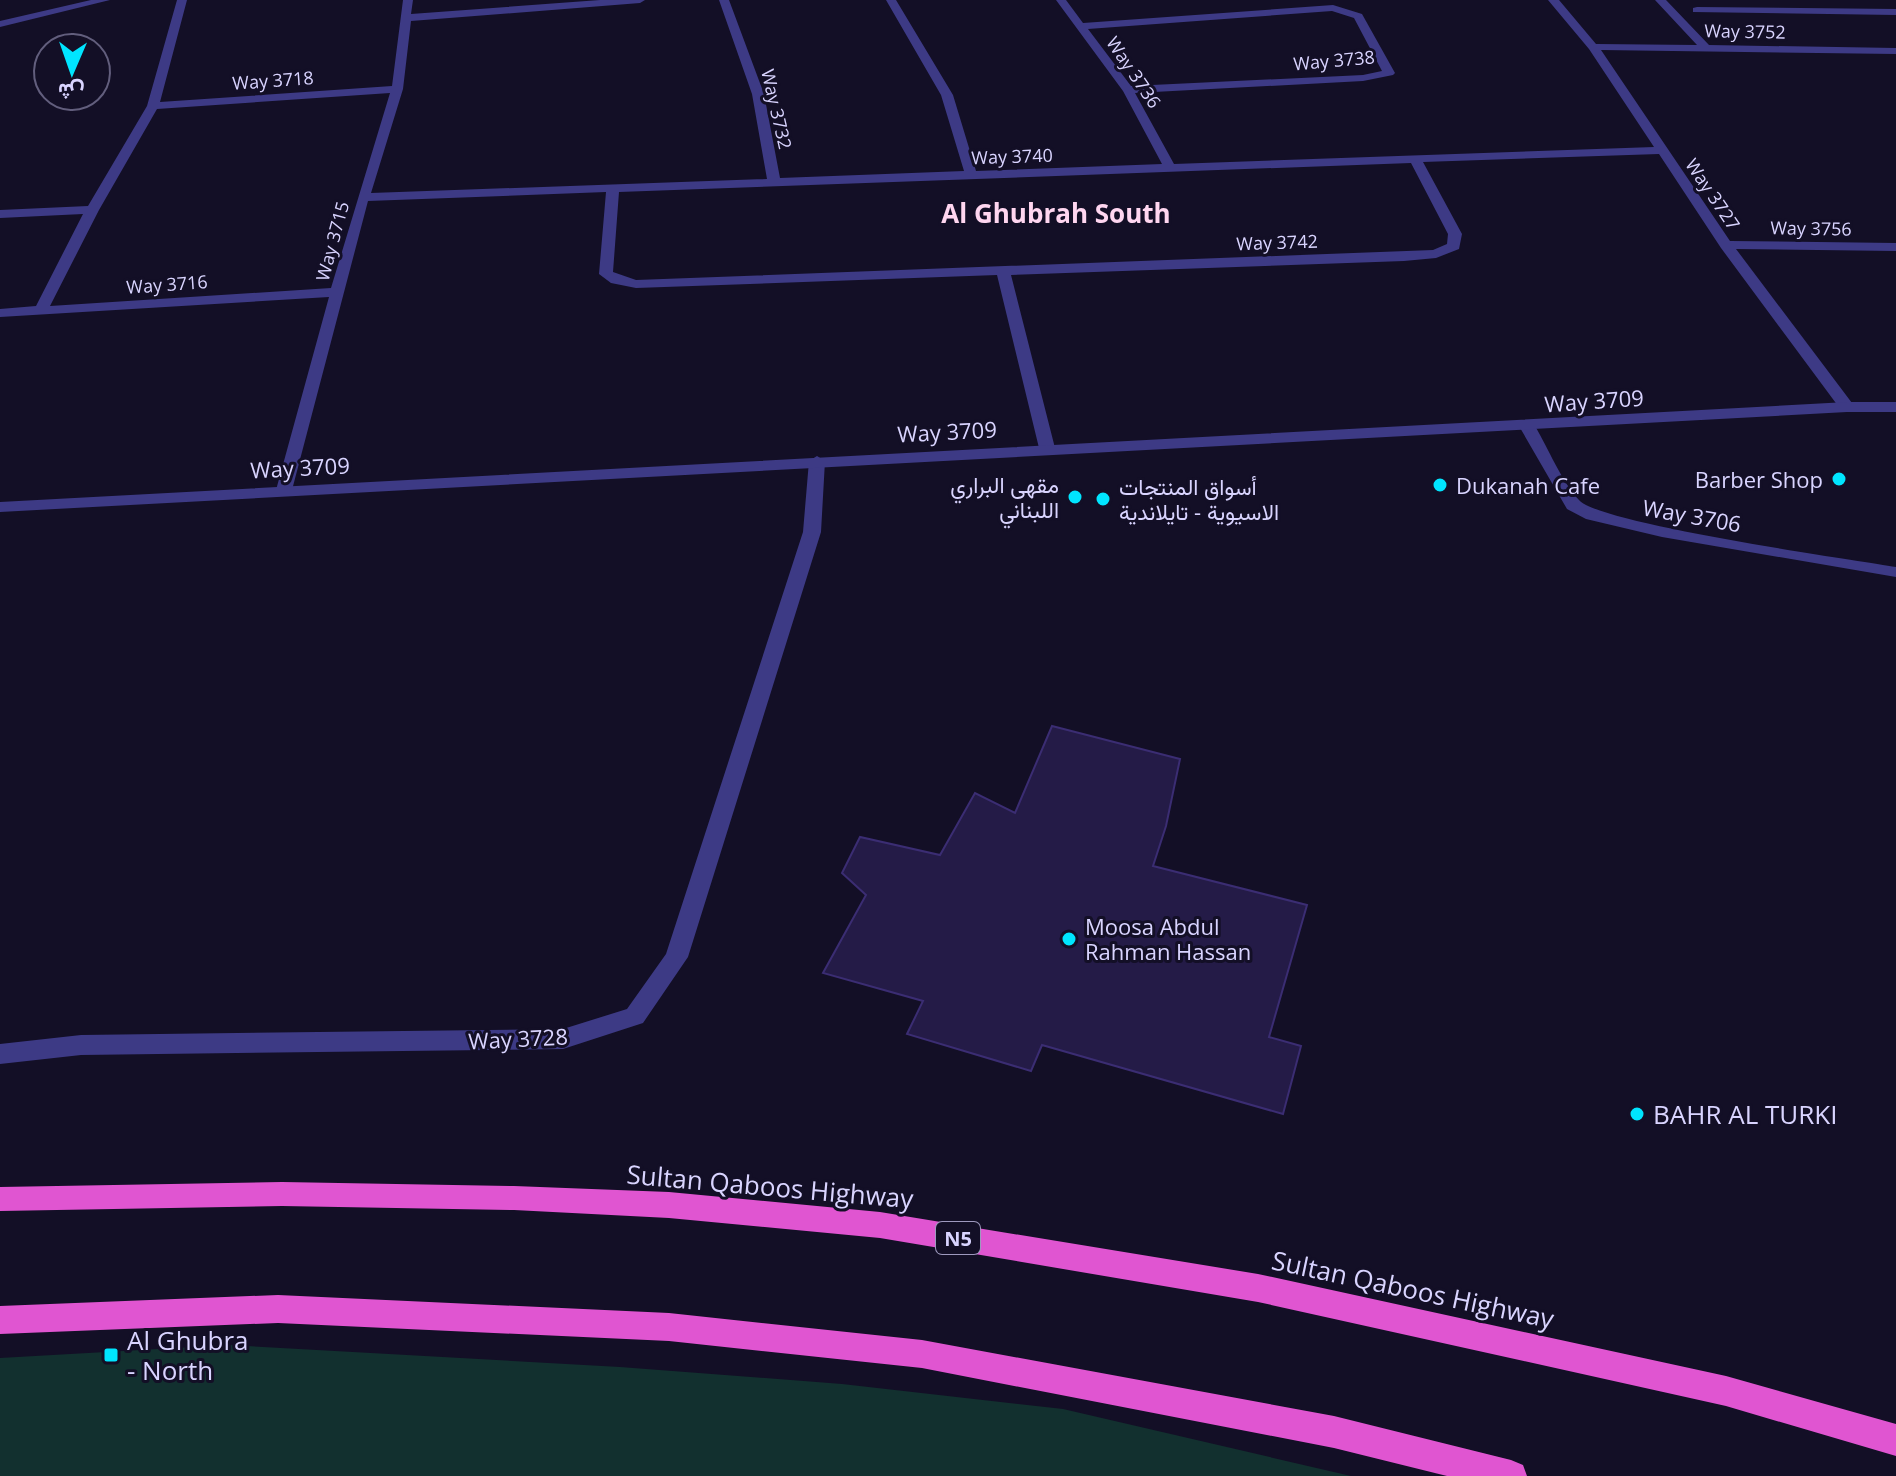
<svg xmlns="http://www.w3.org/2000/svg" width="1896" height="1476" font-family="'Open Sans',Vazirmatn,sans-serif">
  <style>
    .green { fill: #12302f }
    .building { fill: #241b47; stroke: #3b2d73; stroke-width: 2 }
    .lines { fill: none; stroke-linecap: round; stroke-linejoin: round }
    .minor { fill: #3d3a85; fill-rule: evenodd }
    .tertiary { fill: #3d3a85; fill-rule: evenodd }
    .trunk { fill: #e055d1; fill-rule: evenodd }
    .poi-dot { fill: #00e5ff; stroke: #130f26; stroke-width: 3 }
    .labels { text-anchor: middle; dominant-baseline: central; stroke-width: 6; stroke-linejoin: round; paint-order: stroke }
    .far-street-label { font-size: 18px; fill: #d9d4ff; stroke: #130f26 }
    .shield { fill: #130f26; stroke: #9e99be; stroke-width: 2 }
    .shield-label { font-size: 20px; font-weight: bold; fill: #d9d4ff }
    .street-label { font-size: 22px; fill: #d9d4ff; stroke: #130f26 }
    .poi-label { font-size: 22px; fill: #d9d4ff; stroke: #130f26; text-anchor: start }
    .far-district-label { font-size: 26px; font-weight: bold; fill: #ffd6f0; stroke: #130f26 }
    .near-poi-label { font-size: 26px; fill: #d9d4ff; stroke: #130f26; text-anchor: start }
    .near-street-label { font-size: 26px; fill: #d9d4ff; stroke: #130f26 }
  </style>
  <rect width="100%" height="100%" fill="#130f26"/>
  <polygon class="green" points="229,1345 620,1367 842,1384 1063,1409 1351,1476 0,1476 0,1358"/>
  <polygon class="building" points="1052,726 1180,759 1166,826 1153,866 1307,905 1269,1037 1301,1046 1283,1114 1042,1045 1031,1071 907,1034 923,1001 823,973 866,895 842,873 860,837 940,855 975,793 1015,813"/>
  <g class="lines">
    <g class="minor">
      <polygon points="91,0 110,0 0,27 0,21"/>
      <path d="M177,0H187L160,102L392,86L403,0H413L411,14L600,0H645L640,3L411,21L403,89L371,193L767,179L752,94L719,0H729L764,94L780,178L964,171L941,95L886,0H896L953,95L976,171L1162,164L1123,91L1056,0H1066L1083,23L1333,5L1362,14L1395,73L1393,75L1363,81L1135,93L1174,164L1654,147L1589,49L1548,0H1559L1596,44L1697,45L1655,0H1666L1709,45L1896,48V54L1601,50L1730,241L1896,243V251L1736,249L1855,407L1847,412L1841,410L1721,248L1659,154L1423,162L1462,234L1459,249L1436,258L1404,261L1011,275L1055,448L1047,453L1039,448L997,275L636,288L611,283L599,274L606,192L368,201L292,490L284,495L276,490L329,297L0,317V309L36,306L83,214L0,218V210L88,206L147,106ZM1332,11L1354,18L1382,71L1363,75L1131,86L1088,29ZM390,93L331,288L50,306L99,210L157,109ZM1411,163L1448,234L1447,244L1433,250L636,280L613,272L619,192Z"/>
      <polygon points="1697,7 1896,9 1896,15 1693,12 1693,8"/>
      <path d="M1527,421L1535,426C1548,448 1562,482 1579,500C1600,524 1849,559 1896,567V577L1662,537L1586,519L1567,509L1519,426Z"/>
      <polygon points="817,456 825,461 821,532 688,957 643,1023 563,1049 81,1055 0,1064 0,1044 81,1035 563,1029 627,1009 666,954 803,532 809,461"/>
    </g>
    <polygon class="tertiary" points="1847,402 1896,402 1896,412 1847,412 0,512 0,502"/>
    <g class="trunk">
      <polygon points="282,1182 514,1186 669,1192 880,1212 1258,1274 1726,1376 1896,1424 1896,1456 1726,1406 1258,1302 880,1238 669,1218 514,1210 282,1206 0,1211 0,1187"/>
      <polygon points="278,1295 669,1313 922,1340 1334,1416 1511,1460 1523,1465 1527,1476 1447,1476 1334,1448 922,1368 669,1341 278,1323 0,1334 0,1306"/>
    </g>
  </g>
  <g class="poi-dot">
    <circle cx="1839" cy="479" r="8"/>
    <circle cx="1440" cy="485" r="8"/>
    <circle cx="1075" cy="497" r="8"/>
    <circle cx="1103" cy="499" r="8"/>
    <circle cx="1069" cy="939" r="8"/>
    <circle cx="1637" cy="1114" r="8"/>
    <rect x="103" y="1347" width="16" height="16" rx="4"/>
  </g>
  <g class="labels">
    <g class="far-street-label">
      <text transform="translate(1745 31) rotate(1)">Way 3752</text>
      <text transform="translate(1334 60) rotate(-5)">Way 3738</text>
      <text transform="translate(1134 72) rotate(56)">Way 3736</text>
      <text transform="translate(273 80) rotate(-4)">Way 3718</text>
      <text transform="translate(777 109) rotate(77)">Way 3732</text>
      <text transform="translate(1012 156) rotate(-2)">Way 3740</text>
      <text transform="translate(1713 194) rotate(56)">Way 3727</text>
      <text transform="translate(1811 228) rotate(1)">Way 3756</text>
      <text transform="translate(332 241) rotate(-75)">Way 3715</text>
      <text transform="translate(1277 242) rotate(-2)">Way 3742</text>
      <text transform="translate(167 284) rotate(-4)">Way 3716</text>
    </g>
    <rect class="shield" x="936" y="1222" width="44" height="32" rx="6"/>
    <g class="shield-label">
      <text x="958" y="1238">N5</text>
    </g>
    <g class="street-label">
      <text transform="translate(1594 400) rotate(-4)">Way 3709</text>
      <text transform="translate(947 431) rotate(-3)">Way 3709</text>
      <text transform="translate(300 467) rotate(-3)">Way 3709</text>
      <text transform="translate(1692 515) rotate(10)">Way 3706</text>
      <text transform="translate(518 1038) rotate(-3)">Way 3728</text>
    </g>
    <g class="poi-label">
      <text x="1823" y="479" text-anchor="end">Barber Shop</text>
      <text x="1059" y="484" text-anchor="end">مقهى البراري<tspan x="1059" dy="25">اللبناني</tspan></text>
      <text x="1456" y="485">Dukanah Cafe</text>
      <text x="1119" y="486">أسواق المنتجات<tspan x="1119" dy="25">الاسيوية - تايلاندية</tspan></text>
      <text x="1085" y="926">Moosa Abdul<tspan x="1085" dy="25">Rahman Hassan</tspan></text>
    </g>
    <g class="far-district-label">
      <text x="1056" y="213">Al Ghubrah South</text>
    </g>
    <g class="near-poi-label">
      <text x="1653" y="1114">BAHR AL TURKI</text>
      <text x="127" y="1340">Al Ghubra<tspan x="127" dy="30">- North</tspan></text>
    </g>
    <g class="near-street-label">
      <text transform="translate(770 1186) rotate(5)">Sultan Qaboos Highway</text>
      <text transform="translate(1413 1289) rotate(12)">Sultan Qaboos Highway</text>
    </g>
  </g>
  <g transform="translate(72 72) rotate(182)"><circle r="38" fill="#130f26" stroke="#625e7d" stroke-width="2"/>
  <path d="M0-6L14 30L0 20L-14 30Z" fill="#00e5ff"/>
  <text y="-12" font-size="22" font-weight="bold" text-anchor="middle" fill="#d9d4ff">ش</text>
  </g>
</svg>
